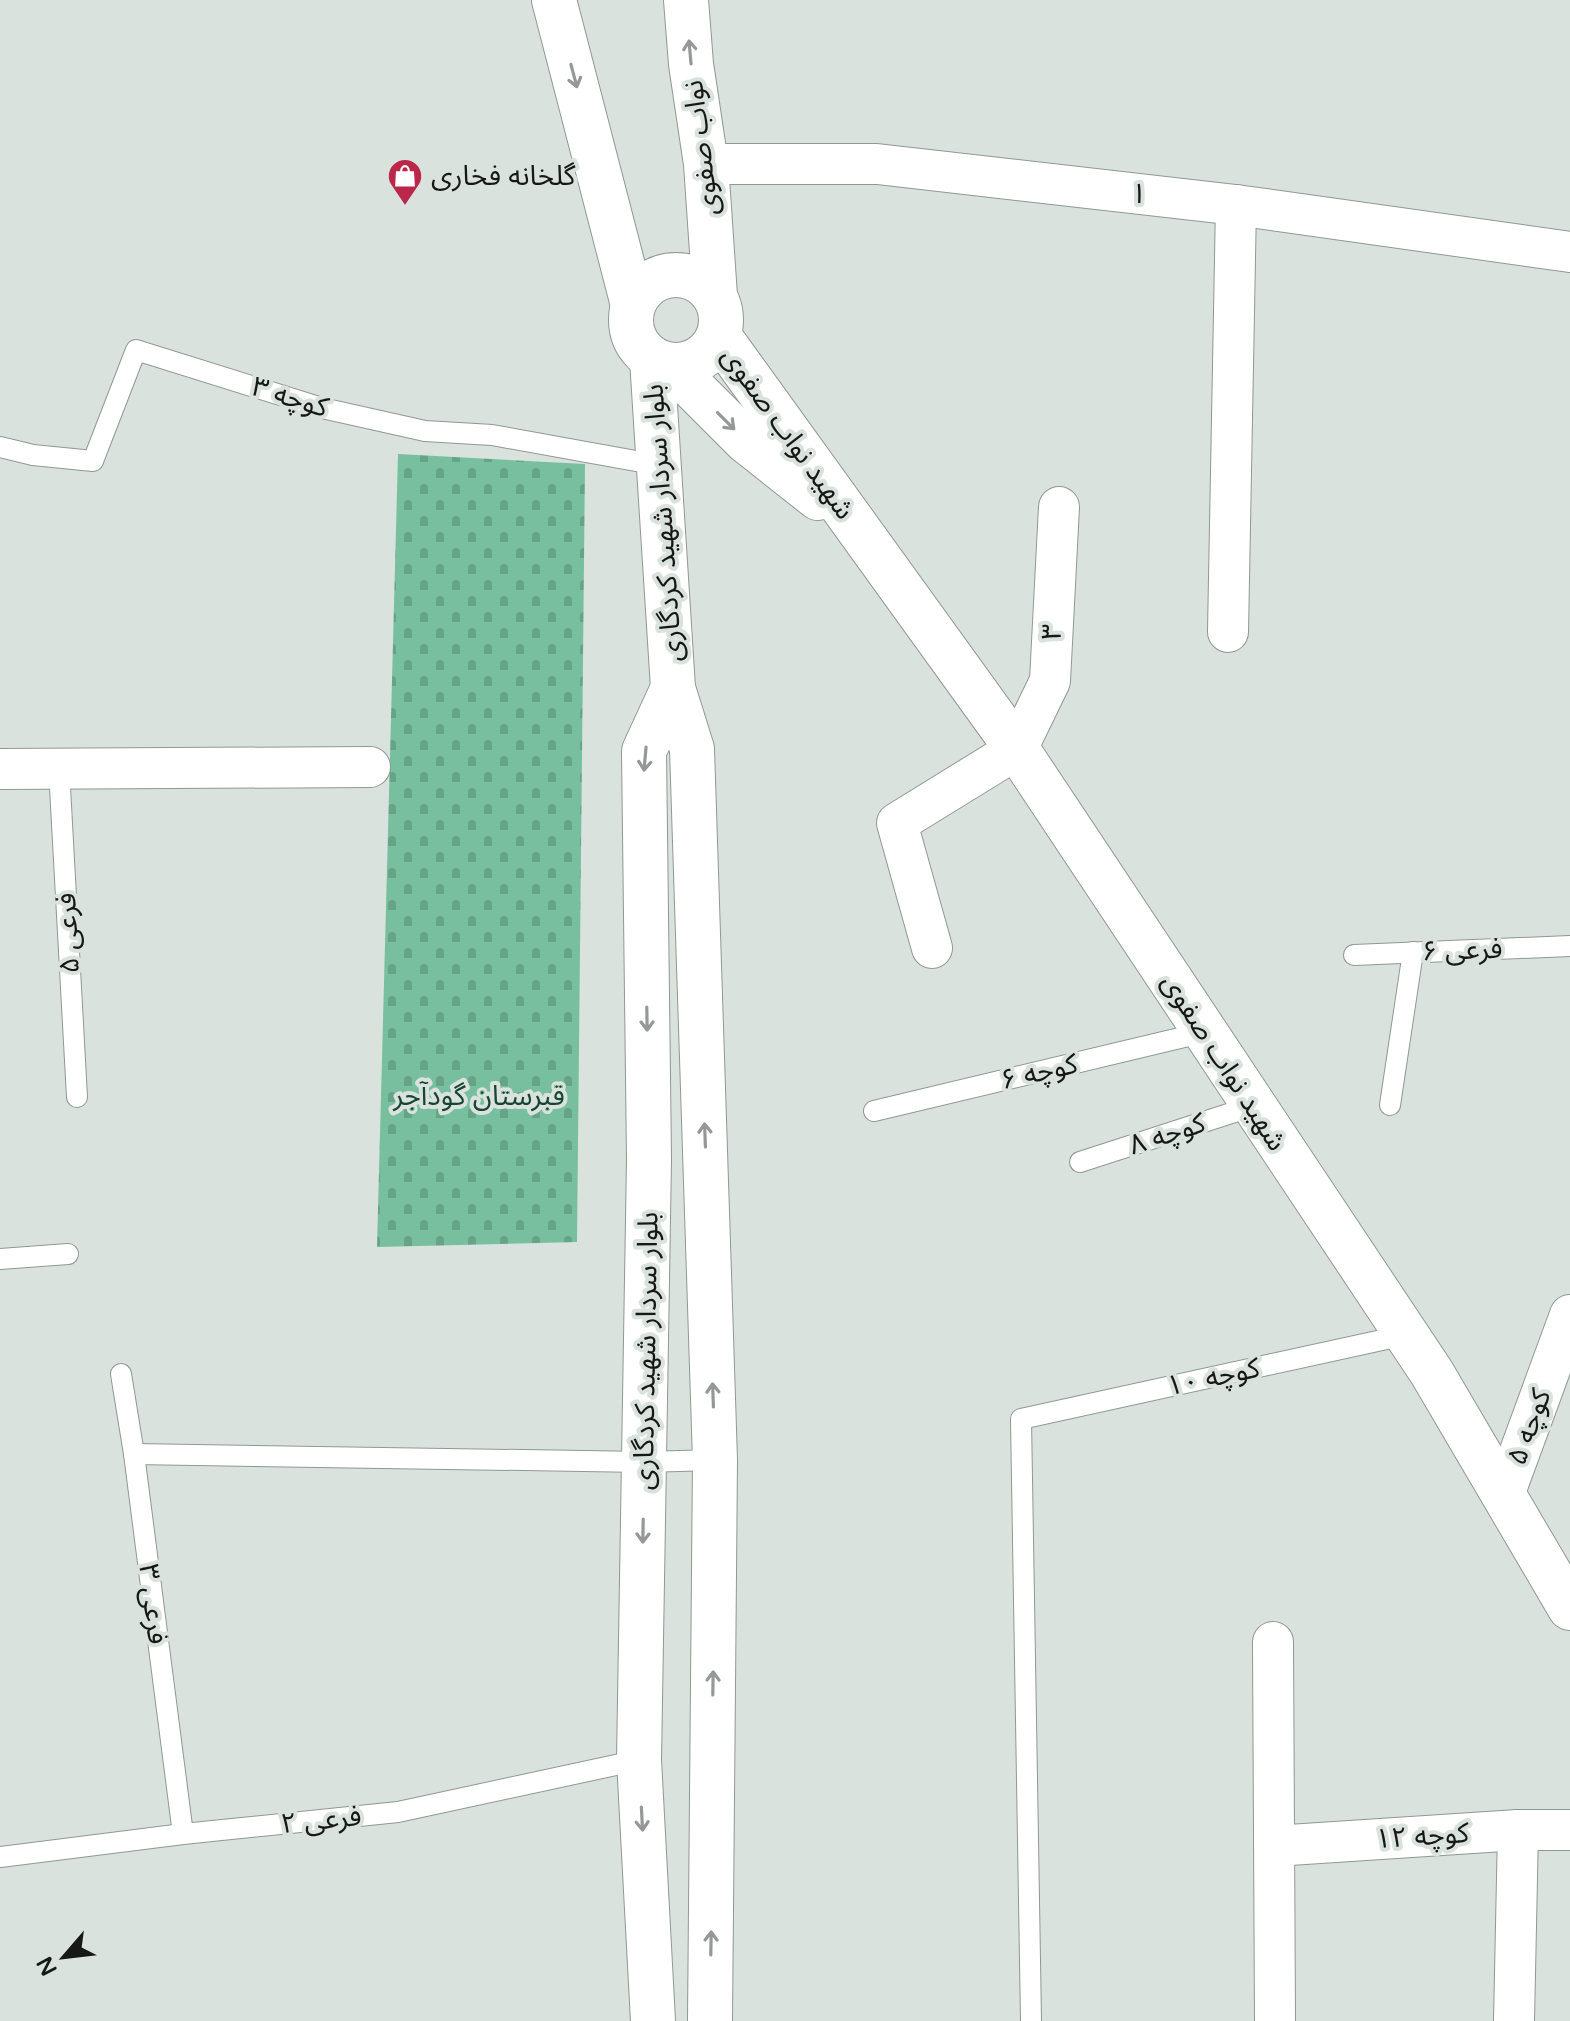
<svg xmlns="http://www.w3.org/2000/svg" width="1570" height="2021" font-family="'Varela Round','Noto Sans Arabic',sans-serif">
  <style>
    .cemetery { fill: url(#cemetery-stones) }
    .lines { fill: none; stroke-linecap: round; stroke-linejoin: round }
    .service-casing { stroke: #909894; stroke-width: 22 }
    .minor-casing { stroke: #909894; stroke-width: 42 }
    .tertiary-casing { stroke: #909894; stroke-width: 46 }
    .service { stroke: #fff; stroke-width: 20 }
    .minor { stroke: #fff; stroke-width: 40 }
    .tertiary { stroke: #fff; stroke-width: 44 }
    .oneway { stroke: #969797 }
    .labels { text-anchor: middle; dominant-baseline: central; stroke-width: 8; stroke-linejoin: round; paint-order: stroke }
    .street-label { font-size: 28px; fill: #161817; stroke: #dae2dd }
    .poi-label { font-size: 28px; fill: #161817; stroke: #dae2dd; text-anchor: start }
    .park-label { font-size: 28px; fill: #164532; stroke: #dae2dd }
  </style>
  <defs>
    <pattern id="cemetery-stones" width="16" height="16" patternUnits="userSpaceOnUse" patternTransform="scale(2)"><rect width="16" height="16" fill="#77bf9e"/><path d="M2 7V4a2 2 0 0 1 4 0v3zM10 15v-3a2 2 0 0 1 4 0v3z" fill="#66a387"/></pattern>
  </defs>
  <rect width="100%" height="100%" fill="#dae2dd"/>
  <polygon class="cemetery" points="398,454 585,464 577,1242 377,1247"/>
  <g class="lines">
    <defs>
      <g id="service">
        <polyline points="0,447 33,455 93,461 136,350 322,408 425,431 492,435 658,465"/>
        <polyline points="59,769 77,1097"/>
        <polyline points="1354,955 1570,946"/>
        <polyline points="1390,1105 1413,952"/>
        <polyline points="874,1111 1205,1032"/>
        <polyline points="1080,1162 1253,1106"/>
        <polyline points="0,1259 68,1254"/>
        <polyline points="121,1374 134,1454 183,1834"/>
        <polyline points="134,1454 644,1462 715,1460"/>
        <polyline points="0,1857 183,1834 398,1812 639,1760"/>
        <polyline points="1031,2021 1021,1419 1405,1335"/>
      </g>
      <g id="minor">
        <polyline points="706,164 877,164 1236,205 1570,252"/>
        <polyline points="1228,632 1236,205"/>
        <polyline points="0,769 370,767"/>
        <polyline points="932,948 897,823 1017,749 1050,681 1059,507"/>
        <polyline points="1504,1495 1570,1315"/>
        <polyline points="1273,1642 1275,2021"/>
        <polyline points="1274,1846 1518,1830 1570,1830"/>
        <polyline points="1514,2021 1518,1830"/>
      </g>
      <g id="tertiary">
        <polyline points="554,0 633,305"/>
        <polyline points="686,0 691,64 706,164 715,296"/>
        <circle cx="676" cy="320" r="45"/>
        <polyline points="719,336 1017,749 1432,1373 1570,1608"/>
        <polyline points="652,359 673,688 692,749 715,1460 710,2021"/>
        <polyline points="671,366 746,441 818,498"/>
        <polyline points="653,2021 639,1760 649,1159 644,751 673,688"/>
      </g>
    </defs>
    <use href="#service" class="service-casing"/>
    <use href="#minor" class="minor-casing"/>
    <use href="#tertiary" class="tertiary-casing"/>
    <use href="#service" class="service"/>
    <use href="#minor" class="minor"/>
    <use href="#tertiary" class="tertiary"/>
  </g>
  <defs><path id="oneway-shaft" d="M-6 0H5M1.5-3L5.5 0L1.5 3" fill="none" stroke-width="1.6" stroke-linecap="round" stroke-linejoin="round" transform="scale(2)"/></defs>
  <g class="oneway">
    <use href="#oneway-shaft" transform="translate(690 52) rotate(-95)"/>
    <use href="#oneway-shaft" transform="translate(574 76) rotate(75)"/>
    <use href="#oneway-shaft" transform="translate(726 421) rotate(45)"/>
    <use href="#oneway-shaft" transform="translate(645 759) rotate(95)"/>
    <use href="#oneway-shaft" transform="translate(647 1019) rotate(89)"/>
    <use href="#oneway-shaft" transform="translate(705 1135) rotate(-92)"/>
    <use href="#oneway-shaft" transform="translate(713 1395) rotate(-92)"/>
    <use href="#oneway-shaft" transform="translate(643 1531) rotate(91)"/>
    <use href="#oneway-shaft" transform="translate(713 1683) rotate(-89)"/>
    <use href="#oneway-shaft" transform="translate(642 1819) rotate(87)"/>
    <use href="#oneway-shaft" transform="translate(711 1943) rotate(-89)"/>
  </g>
  <defs>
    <symbol id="shop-pin" viewBox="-11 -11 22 30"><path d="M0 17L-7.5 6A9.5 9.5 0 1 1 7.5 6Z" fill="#b9284a" stroke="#dae2dd"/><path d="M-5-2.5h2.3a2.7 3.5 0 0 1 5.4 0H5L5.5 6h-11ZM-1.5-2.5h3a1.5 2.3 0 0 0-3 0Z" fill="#fff"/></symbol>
  </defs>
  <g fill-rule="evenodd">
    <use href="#shop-pin" x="385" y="156" width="40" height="54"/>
  </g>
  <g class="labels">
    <g class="street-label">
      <text transform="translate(701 148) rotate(-97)">نواب صفوی</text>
      <text transform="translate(1139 194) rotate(6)">۱</text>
      <text transform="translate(290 397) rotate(17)">کوچه ۳</text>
      <text transform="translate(788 433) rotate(54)">شهید نواب صفوی</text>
      <text transform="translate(663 523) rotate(-94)">بلوار سردار شهید کردگاری</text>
      <text transform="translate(1052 632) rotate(-87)">۳</text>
      <text transform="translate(68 933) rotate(-93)">فرعی ۵</text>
      <text transform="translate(1462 950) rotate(-2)">فرعی ۶</text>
      <text transform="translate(1224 1062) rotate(57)">شهید نواب صفوی</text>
      <text transform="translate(1039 1072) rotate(-13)">کوچه ۶</text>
      <text transform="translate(1167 1134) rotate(-18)">کوچه ۸</text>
      <text transform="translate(646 1351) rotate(-89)">بلوار سردار شهید کردگاری</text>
      <text transform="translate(1213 1377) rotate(-12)">کوچه ۱۰</text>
      <text transform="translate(1529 1427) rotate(-70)">کوچه ۵</text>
      <text transform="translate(153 1604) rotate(83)">فرعی ۳</text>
      <text transform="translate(321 1820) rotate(-6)">فرعی ۲</text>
      <text transform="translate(1422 1836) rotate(-4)">کوچه ۱۲</text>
    </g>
    <g class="poi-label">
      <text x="431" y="176">گلخانه فخاری</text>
    </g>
    <g class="park-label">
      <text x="479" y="1096">قبرستان گودآجر</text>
    </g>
  </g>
  <g transform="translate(64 1957) rotate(242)" stroke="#dae2dd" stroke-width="6" paint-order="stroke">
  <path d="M0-6L14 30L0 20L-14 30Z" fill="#161817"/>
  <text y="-12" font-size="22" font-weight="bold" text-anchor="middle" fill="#161817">N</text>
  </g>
</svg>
